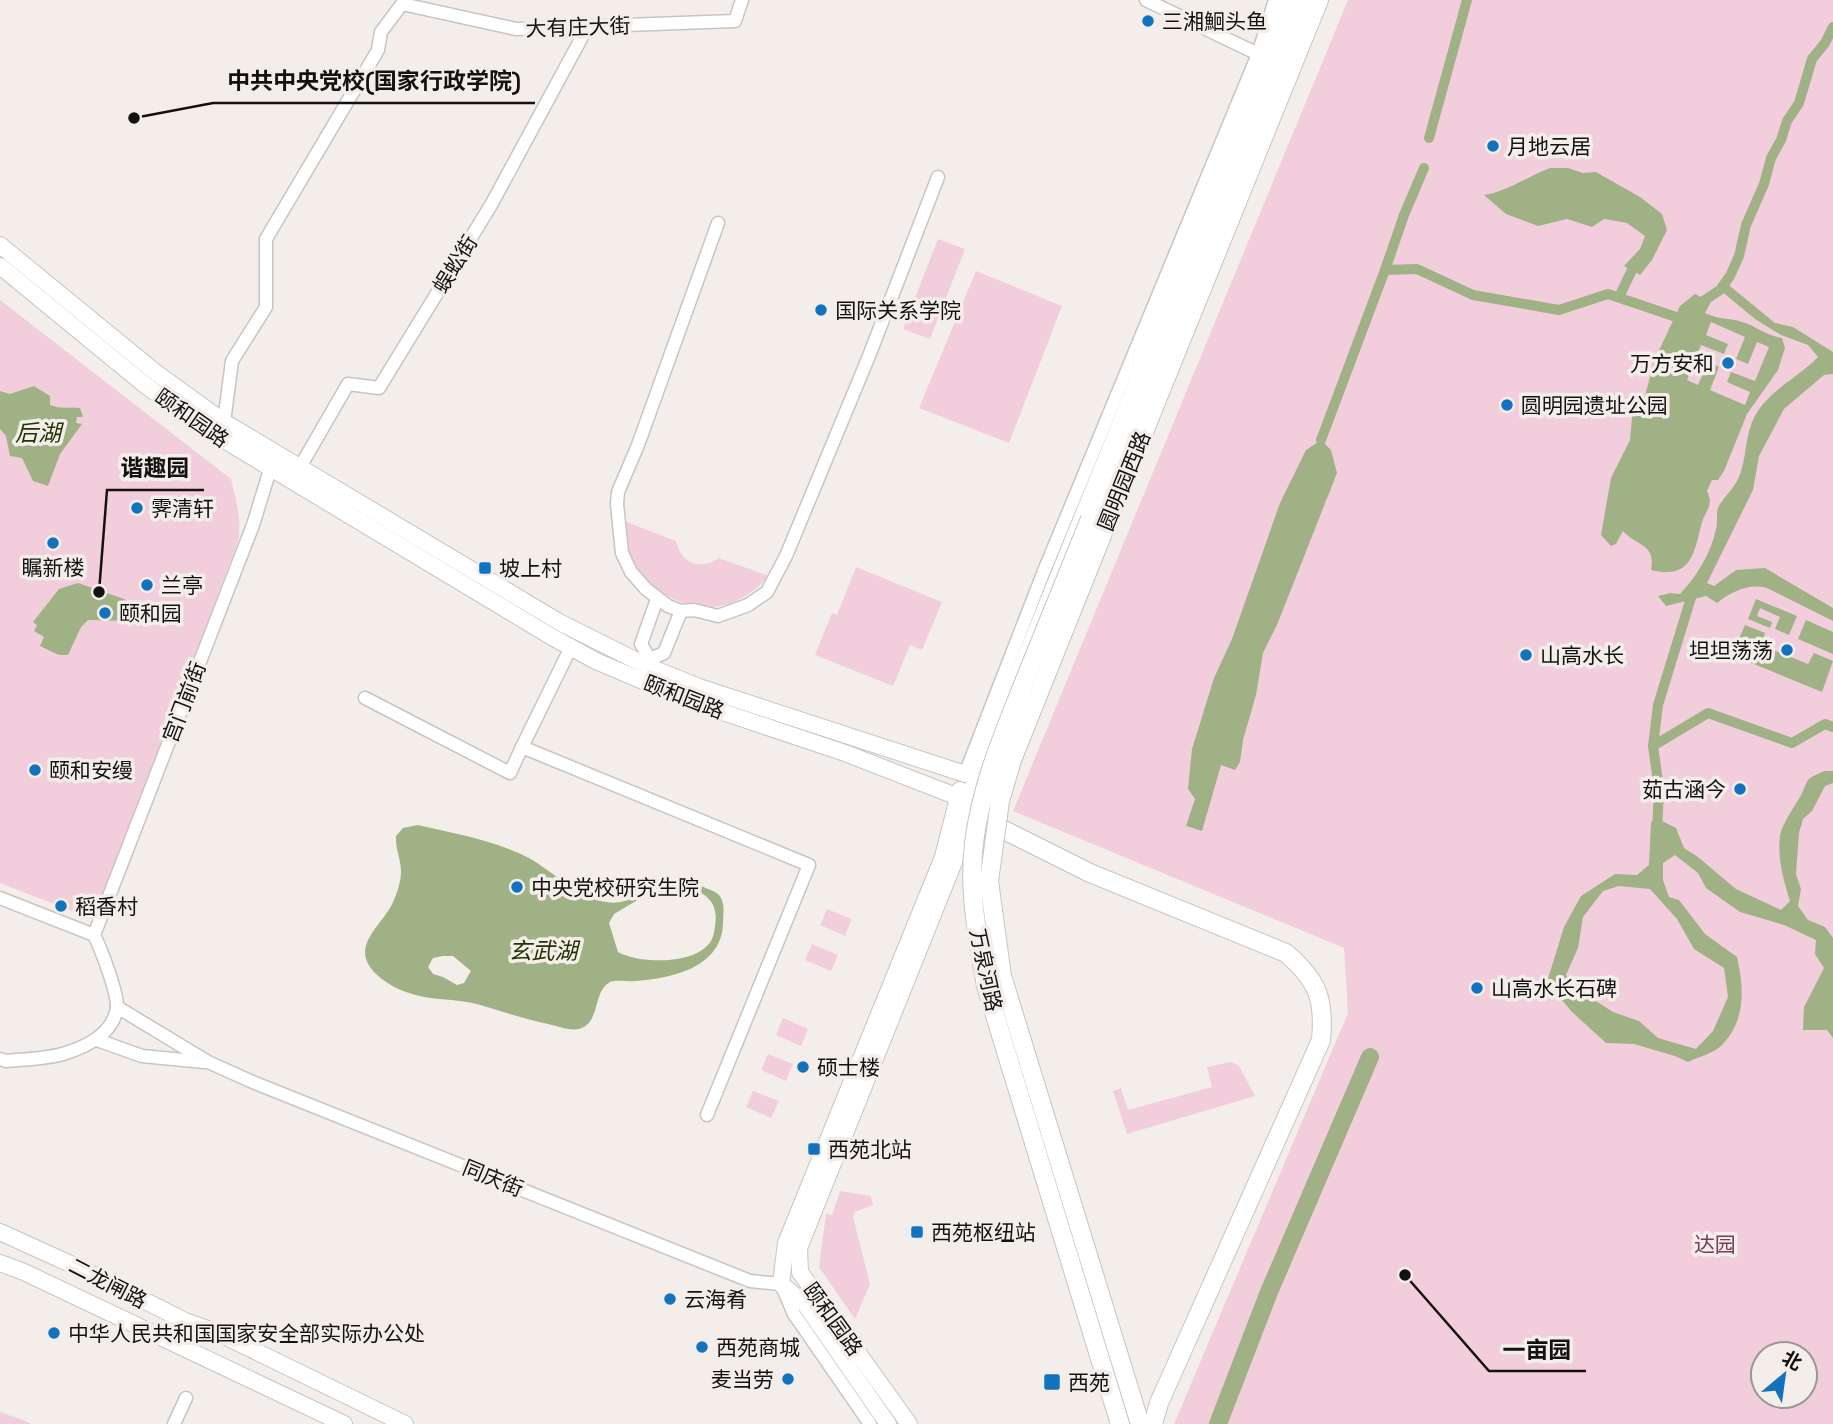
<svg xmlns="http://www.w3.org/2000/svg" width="1833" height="1424" font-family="'Space Grotesk','Noto Sans SC',sans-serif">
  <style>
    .green { fill: #f2cedd; fill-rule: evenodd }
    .water { fill: #a0b186; fill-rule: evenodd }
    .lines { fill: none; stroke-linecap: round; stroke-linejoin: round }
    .canal { stroke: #a0b186; stroke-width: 10 }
    .river { stroke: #a0b186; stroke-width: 18 }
    .minor-casing { stroke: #c9c4c1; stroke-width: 15 }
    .major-casing { stroke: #c9c4c1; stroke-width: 18 }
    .highway-casing { stroke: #c9c4c1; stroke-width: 20 }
    .minor { stroke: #fff; stroke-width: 12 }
    .major { stroke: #fff; stroke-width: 16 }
    .highway { stroke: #fff; stroke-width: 18 }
    .highway-bridge-casing { stroke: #c9c4c1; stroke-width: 20; stroke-linecap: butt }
    .highway-bridge { stroke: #fff; stroke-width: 18 }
    .poi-dot { fill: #1372be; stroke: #f3eeea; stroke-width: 2.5 }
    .labels { text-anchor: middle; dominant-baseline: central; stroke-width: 7; stroke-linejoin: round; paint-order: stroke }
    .poi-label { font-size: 21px; fill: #141211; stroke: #f3eeea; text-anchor: start }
    .street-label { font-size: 21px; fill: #141211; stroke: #f3eeea }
    .park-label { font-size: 21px; fill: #793b5a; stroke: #f3eeea }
    .water-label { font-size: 23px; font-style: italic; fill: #233200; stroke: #f3eeea }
    .leader { fill: none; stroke: #141211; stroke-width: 2.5 }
    .callout-dot { fill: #141211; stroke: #f3eeea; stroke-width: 2.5 }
    .callout-label { font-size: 23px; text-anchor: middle; font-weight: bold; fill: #141211; stroke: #f3eeea; stroke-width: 7; stroke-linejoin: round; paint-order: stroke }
  </style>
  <rect width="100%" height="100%" fill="#f3eeea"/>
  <g class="green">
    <path d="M1348,0H1833V1424H1174L1348,1013L1344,948L1013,811ZM1763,1354H1805V1396H1763Z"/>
    <polygon points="938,239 965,249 930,339 903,329"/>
    <polygon points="976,271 1062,306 1009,443 919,408"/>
    <path d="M0,300L231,479C236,501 243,522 237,544L95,920L0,883Z"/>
    <path d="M624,521L676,541C681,564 701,571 719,558L769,576C759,587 744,599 729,604C686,617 636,586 626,543C624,537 625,528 624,521Z"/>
    <polygon points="856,567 942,602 922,650 910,645 893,686 815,655 832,613 837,615"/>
    <polygon points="827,909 852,919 845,936 820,925"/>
    <polygon points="812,944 838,955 831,971 805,960"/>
    <polygon points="783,1018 808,1029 801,1046 776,1035"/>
    <polygon points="768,1054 793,1064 786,1081 761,1070"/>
    <polygon points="1231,1062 1239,1066 1255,1096 1127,1134 1113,1091 1121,1088 1128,1110 1212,1087 1207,1067"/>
    <polygon points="753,1091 779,1101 771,1118 746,1107"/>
    <polygon points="840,1191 871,1196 873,1205 855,1212 853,1217 870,1284 855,1319 819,1267 826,1214 832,1215"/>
    <polygon points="0,1412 28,1422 31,1424 0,1424"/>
  </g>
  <g class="water">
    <path d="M1550,168H1568L1583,173L1596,172L1640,197L1662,214L1667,230L1652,260L1640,275L1624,266L1640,249L1645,236L1627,223L1604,219L1592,227L1567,219L1538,226L1506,214L1484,195C1503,193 1529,176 1550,168Z"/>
    <path d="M1725,282L1775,323L1793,327L1833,352V374L1824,375L1784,409L1759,456L1753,490L1707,583L1714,586L1736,570L1765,568L1833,608V621L1767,588C1749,583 1731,592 1717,603L1706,596L1666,606L1658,596L1670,593L1680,594C1697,576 1711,553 1716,529C1718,522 1716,514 1718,508C1721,500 1734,489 1739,477C1746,460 1745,442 1751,425C1762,393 1796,380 1818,357L1808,345L1781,335L1755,319L1720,290Z"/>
    <path d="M1695,294L1711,302L1705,313C1717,319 1727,318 1739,321C1753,324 1764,335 1782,338L1785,348L1778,370L1747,414L1724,471L1718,480H1712L1707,491C1714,505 1706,510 1702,522C1694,553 1692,580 1651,570C1656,543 1637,547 1623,531L1616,544L1611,546L1601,535L1611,478L1630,440L1633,407L1645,396L1654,361L1680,306ZM1711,322L1745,337L1736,359L1748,364L1757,342L1769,347L1755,381L1731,372L1727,382L1750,392L1745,405L1710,390L1719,367L1708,362L1698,385L1687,380L1701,345L1724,354L1728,344L1706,335Z"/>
    <path d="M34,386L50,396V405C63,410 69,406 80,408L83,417H77L76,423L82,424L60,454L48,486L33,481L22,458L10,456L6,436L0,429V391L10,394Z"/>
    <polygon points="1321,440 1331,450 1337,473 1277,625 1263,653 1256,695 1243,740 1240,762 1235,770 1221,765 1202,831 1186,826 1195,799 1188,789 1192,749 1214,678 1232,639 1280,503 1306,450"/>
    <polygon points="78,583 124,599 138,607 140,613 134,621 88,620 81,627 68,655 59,655 40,646 44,637 34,631 37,625 33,622 59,589"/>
    <polygon points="1756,599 1797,616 1789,635 1775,629 1780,617 1760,608 1757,616 1772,622 1770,628 1748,619"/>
    <polygon points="1806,620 1833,632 1833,654 1798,639"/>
    <polygon points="1745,625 1765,633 1761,645 1808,664 1814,653 1833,661 1822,692 1732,655"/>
    <path d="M1825,771H1833V783L1825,786L1812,811L1803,819L1799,833L1796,874L1801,889L1798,906L1808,920L1825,927L1833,938V1038L1827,1030H1803L1804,1007L1824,968L1815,954L1816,940L1784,925L1740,912L1706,888L1698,873L1675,855L1663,863V880L1669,897L1679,900L1705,934L1737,957C1744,988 1746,1020 1722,1045C1715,1053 1698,1057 1688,1062L1675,1056L1634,1044L1606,1043L1572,1012L1547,982L1564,927L1581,896L1615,874L1637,875L1649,865L1651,822L1658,819L1676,828L1684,848L1698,857L1736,889L1781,910L1790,901C1784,882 1777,858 1780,836C1783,822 1793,809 1800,797C1810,779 1802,780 1825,771ZM1619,886L1650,889L1677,919L1694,949L1724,968L1728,997L1713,1031L1696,1049L1658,1038L1639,1021L1613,1012L1588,996L1566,975L1578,948L1583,917L1603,891Z"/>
    <path d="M418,825C456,834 494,840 529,858C554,872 577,898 606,902C645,909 650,862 699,885C704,888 713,890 718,894C726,902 723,914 723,924C721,968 672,978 636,981C628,982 616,979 610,982C592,992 601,1023 579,1029C569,1031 557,1026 548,1024C524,1019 501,1011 477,1004C454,998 431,1001 409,993C396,989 378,979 370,967C353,943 385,922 393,902C397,894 401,881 401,872C401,859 395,848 396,836L403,828ZM677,883C700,891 720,897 715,926C714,934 713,940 707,946C689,964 640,964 618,952L609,923L614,914L663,885ZM443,956H453L471,971L464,983L457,985L443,977L433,974L428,967L433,958Z"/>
  </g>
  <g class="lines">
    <g class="canal">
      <polyline points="1429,138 1467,0"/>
      <polyline points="1424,168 1404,215 1385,270 1417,269 1473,295 1559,310 1608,294 1685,320"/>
      <polyline points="1619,297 1632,270"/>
      <polyline points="1696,306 1720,290 1730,276 1739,256 1746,225 1764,184 1771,158 1781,140 1787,121 1799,103 1812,59 1825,43 1833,27"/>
      <polyline points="1321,440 1385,270"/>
      <polyline points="1653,746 1708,713 1792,743 1825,724 1833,727"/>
      <polyline points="1657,833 1659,788 1653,746 1658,705 1693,591"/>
    </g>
    <polyline class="river" points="1218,1424 1269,1292 1370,1057"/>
    <defs>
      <g id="minor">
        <polyline points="1146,0 1258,54"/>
        <polyline points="718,223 638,445 618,492 617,504 622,553 631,572 646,589 668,606 681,611 694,610 718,616 748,605 767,592 786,556 869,356 938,177"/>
        <polyline points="224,422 232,361 266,307 266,239 378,50 381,32 402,4 516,29 735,21 742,0"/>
        <polyline points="300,467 348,384 379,388 491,205 588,26"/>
        <polyline points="571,647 522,747 809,865 707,1115"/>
        <polyline points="650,659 641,644 657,599"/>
        <polyline points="647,666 650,659 664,653 681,611"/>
        <polyline points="365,698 510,773 522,747"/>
        <polyline points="965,774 1044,571 1258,54 1275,0"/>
        <polyline points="966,811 971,786 1271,47 1285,0"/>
        <path d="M0,898L94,935C101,949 118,993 117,1008C113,1033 88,1046 66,1053C48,1059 26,1059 6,1061L0,1059"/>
        <polyline points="94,935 253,525 273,460"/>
        <polyline points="117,1007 208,1062 255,1083 750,1281 781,1284"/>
        <polyline points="97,1040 142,1056 204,1062"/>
        <polyline points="781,1284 794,1314 870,1424"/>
        <polyline points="174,1424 186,1398"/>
      </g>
      <g id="major">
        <polyline points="0,245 155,372 224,422 559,622 647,666 699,687 965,774"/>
        <polyline points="0,266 145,385 199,425 552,637 596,661 687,700 845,753 958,797"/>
        <polyline points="0,1232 88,1272 185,1321 216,1332 405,1424"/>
        <polyline points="0,1263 24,1272 344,1424"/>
        <polyline points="888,1424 805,1304 781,1284 786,1243 943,857 960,790"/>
        <polyline points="909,1424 800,1272 799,1248 954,862 966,808"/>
      </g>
      <g id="highway">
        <polyline points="1090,519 1300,0"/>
        <polyline points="1105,528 1319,0"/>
        <path d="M966,811L1090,873L1286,953C1317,980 1325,998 1321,1040L1159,1403L1153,1424"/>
        <polyline points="1002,976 1140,1424"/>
        <polyline points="986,986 1120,1424"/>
      </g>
    </defs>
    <use href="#minor" class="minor-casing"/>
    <use href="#major" class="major-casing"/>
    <use href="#highway" class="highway-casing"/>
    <use href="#minor" class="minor"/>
    <use href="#major" class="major"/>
    <use href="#highway" class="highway"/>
    <defs>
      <g id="highway-bridge">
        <polyline points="1002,976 989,881 1000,801 1012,760 1105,528"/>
        <path d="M986,986C978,938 968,892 974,843C981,786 1003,735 1024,682C1046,627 1068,573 1090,519"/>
      </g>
    </defs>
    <use href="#highway-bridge" class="highway-bridge-casing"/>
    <use href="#highway-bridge" class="highway-bridge"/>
  </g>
  <g class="poi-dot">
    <circle cx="1148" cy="21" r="7"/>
    <circle cx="1493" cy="146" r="7"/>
    <circle cx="821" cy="310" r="7"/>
    <circle cx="1728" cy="363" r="7"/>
    <circle cx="1507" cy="405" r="7"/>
    <circle cx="137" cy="508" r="7"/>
    <circle cx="53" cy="543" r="7"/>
    <rect x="478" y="561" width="14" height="14" rx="3.5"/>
    <circle cx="147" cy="585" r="7"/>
    <circle cx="105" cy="613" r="7"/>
    <circle cx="1787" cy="650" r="7"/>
    <circle cx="1526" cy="655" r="7"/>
    <circle cx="35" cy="770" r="7"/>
    <circle cx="1740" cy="789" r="7"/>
    <circle cx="517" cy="887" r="7"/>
    <circle cx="61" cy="906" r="7"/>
    <circle cx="1477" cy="988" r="7"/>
    <circle cx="803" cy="1067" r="7"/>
    <rect x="807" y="1142" width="14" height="14" rx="3.5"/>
    <rect x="910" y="1225" width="14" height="14" rx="3.5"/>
    <circle cx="670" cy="1299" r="7"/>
    <circle cx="54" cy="1333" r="7"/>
    <circle cx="702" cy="1347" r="7"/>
    <circle cx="788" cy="1379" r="7"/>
    <rect x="1043" y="1373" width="18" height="18" rx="3.5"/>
  </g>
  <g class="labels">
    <g class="poi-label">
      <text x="1162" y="21">三湘鮰头鱼</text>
      <text x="1507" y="146">月地云居</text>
      <text x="835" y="310">国际关系学院</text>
      <text x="1714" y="363" text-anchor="end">万方安和</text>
      <text x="1521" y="405">圆明园遗址公园</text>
      <text x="151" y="508">霁清轩</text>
      <text x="53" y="567" text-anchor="middle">瞩新楼</text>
      <text x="499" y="568">坡上村</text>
      <text x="161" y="585">兰亭</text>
      <text x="119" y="613">颐和园</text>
      <text x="1773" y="650" text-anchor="end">坦坦荡荡</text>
      <text x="1540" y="655">山高水长</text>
      <text x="49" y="770">颐和安缦</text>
      <text x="1726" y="789" text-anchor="end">茹古涵今</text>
      <text x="531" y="887">中央党校研究生院</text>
      <text x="75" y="906">稻香村</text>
      <text x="1491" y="988">山高水长石碑</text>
      <text x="817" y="1067">硕士楼</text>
      <text x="828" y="1149">西苑北站</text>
      <text x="931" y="1232">西苑枢纽站</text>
      <text x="684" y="1299">云海肴</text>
      <text x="68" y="1333">中华人民共和国国家安全部实际办公处</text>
      <text x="716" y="1347">西苑商城</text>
      <text x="774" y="1379" text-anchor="end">麦当劳</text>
      <text x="1068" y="1382">西苑</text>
    </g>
    <g class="street-label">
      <text transform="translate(578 27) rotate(-2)">大有庄大街</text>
      <text transform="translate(455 264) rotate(-58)">蜈蚣街</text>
      <text transform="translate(192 418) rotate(35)">颐和园路</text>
      <text transform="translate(1124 481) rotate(-68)">圆明园西路</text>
      <text transform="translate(684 697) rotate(21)">颐和园路</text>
      <text transform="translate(184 702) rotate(-69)">宫门前街</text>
      <text transform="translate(986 970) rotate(78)">万泉河路</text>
      <text transform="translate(493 1178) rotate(22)">同庆街</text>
      <text transform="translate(108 1283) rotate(27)">二龙闸路</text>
      <text transform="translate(833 1319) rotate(54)">颐和园路</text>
    </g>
    <g class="park-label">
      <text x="1715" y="1244">达园</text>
    </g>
    <g class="water-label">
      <text x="38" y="433">后湖</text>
      <text x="543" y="951">玄武湖</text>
    </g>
  </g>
  <path class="leader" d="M134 118L213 103H535M99 592L107 490H204M1405 1275L1489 1371H1586"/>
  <g class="callout-dot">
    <circle cx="134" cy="118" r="7"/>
    <circle cx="99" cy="592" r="7"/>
    <circle cx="1405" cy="1275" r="7"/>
  </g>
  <g class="callout-label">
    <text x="374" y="89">中共中央党校(国家行政学院)</text>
    <text x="155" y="476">谐趣园</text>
    <text x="1537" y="1358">一亩园</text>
  </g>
  <g transform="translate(1784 1375) rotate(29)"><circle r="33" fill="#f3eeea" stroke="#9a9693" stroke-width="2"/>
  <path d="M0-5L12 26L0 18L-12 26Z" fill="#1372be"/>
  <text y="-10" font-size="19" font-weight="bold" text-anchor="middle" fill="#141211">北</text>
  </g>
</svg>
